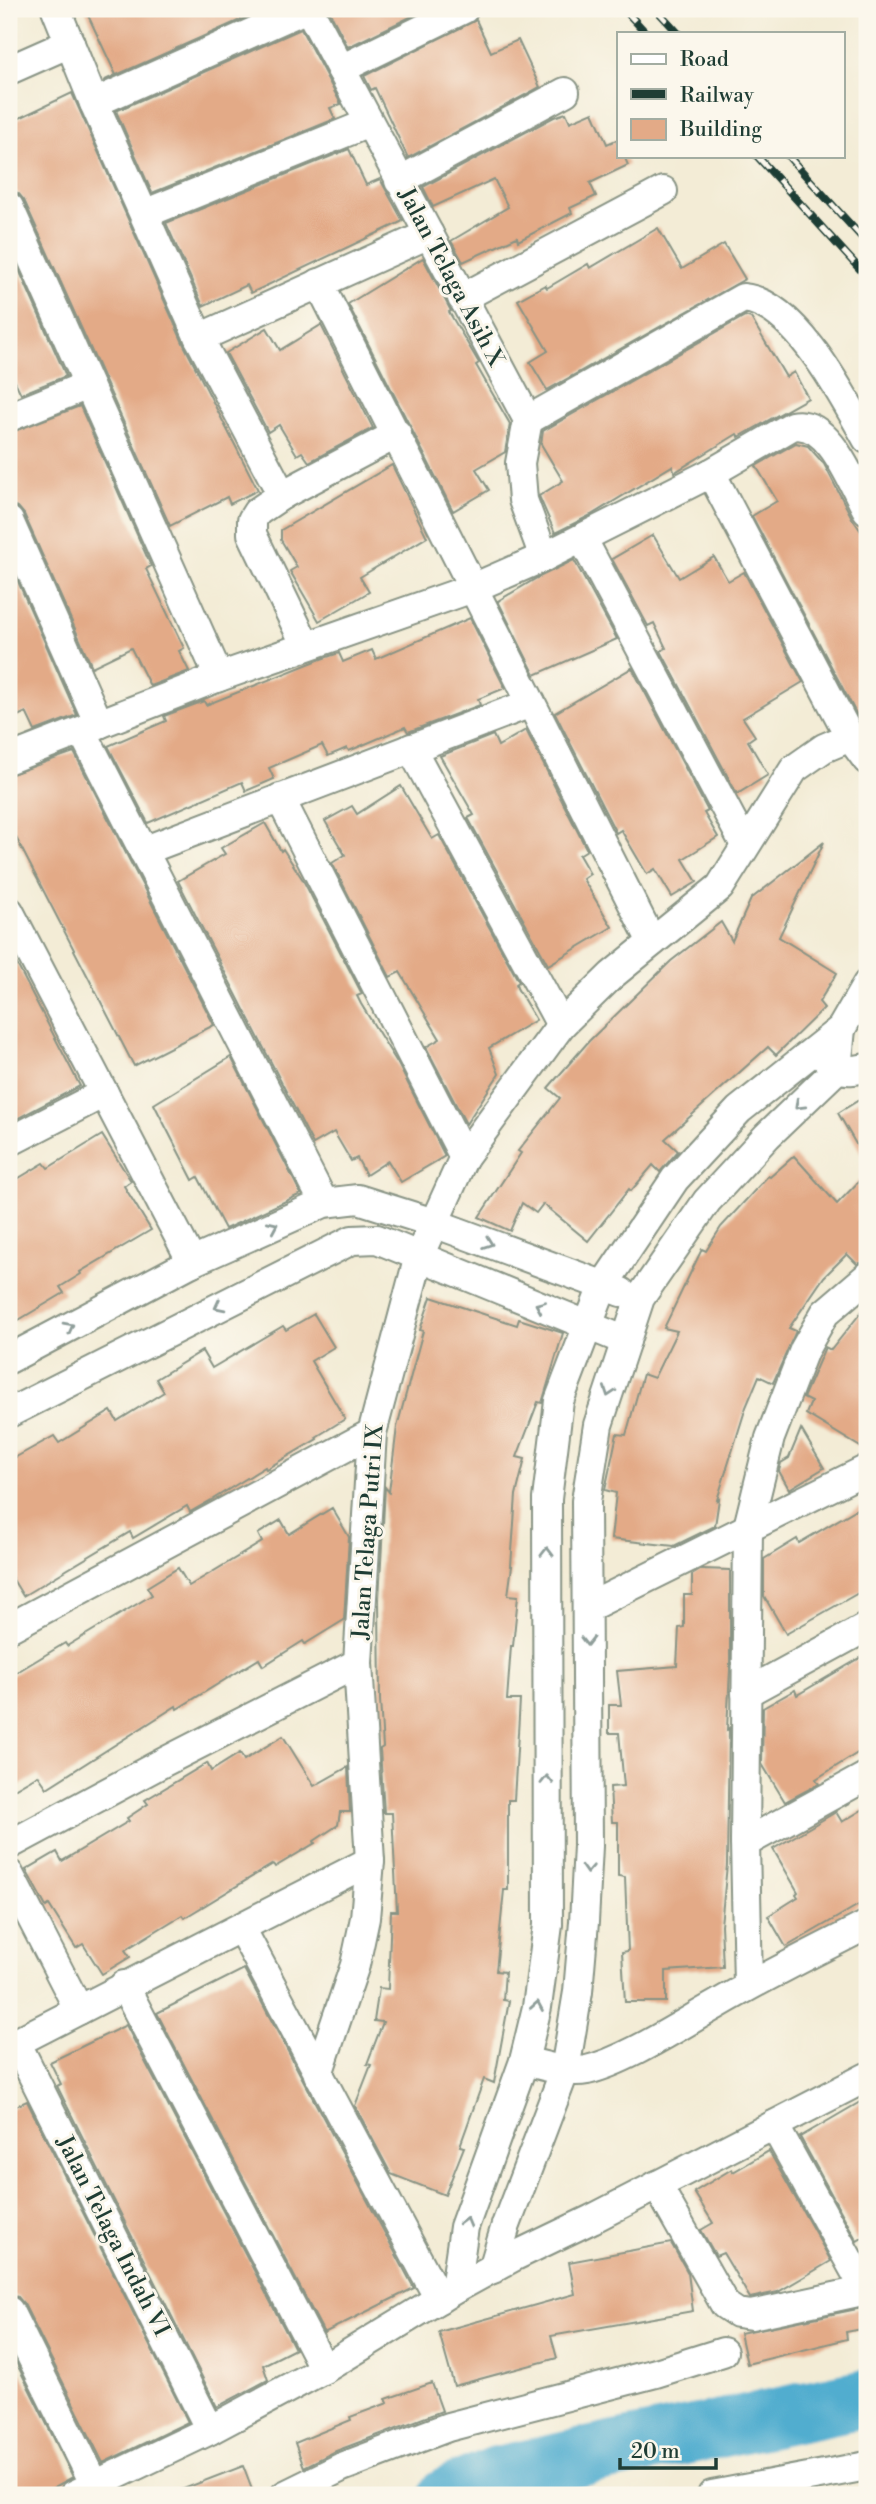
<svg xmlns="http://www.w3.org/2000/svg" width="876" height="2504" font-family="'Libre Bodoni',serif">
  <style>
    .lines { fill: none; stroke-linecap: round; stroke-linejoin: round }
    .river { stroke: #51adcf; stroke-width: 58 }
    .building { fill: #e3aa87 }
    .minor-casing { stroke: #899485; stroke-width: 32 }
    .minor { stroke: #fff; stroke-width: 28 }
    .rail-casing { stroke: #1f3d34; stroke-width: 8 }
    .rail { stroke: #fbf7ec; stroke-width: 5; stroke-dasharray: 16; stroke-linecap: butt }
    .oneway { stroke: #8f9e9a }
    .labels { text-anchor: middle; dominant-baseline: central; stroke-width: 6; stroke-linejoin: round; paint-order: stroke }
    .street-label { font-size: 23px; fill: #1f3d34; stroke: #fbf7ec }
  </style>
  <rect width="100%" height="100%" fill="#fbf7ec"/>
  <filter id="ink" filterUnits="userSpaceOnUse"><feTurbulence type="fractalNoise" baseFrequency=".0143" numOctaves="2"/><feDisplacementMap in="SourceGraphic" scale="14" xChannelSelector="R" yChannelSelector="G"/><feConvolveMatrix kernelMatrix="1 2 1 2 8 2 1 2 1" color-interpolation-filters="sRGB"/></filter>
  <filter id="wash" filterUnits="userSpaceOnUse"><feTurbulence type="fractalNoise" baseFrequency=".00686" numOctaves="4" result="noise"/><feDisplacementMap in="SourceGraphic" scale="28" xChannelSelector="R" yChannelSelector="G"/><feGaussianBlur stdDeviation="1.57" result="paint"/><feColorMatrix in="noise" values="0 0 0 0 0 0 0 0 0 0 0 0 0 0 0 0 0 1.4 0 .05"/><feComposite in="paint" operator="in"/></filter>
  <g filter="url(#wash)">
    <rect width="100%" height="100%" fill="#f3ecd6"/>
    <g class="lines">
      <polyline class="river" points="448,2495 497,2475 867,2398"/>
    </g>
    <g id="blocks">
      <g class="building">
        <polygon points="85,9 265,9 103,81 116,75"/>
        <polygon points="328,9 427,9 348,47"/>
        <polygon points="476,20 491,52 518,40 540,87 408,158 375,88 371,90 364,76"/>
        <polygon points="301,29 341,104 330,108 335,119 152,193 116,111"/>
        <polygon points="72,93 184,345 258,490 230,504 227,497 170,526 24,200 18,193 9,191 9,123"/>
        <polygon points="593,112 607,144 616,140 619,145 619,156 624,156 628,165 590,183 596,196 570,208 572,213 518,241 517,237 463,262 451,241 508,207 494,179 433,207 423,187 554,117 566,113 570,122"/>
        <polygon points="349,149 366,185 380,179 403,221 251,293 247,285 203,306 166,223"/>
        <polygon points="658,228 682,269 724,244 745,279 547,390 530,362 548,351 518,300 545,285 547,288 588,264 590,268"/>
        <polygon points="9,247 66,376 21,394 9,369"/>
        <polygon points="423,258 451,311 449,312 479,363 476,365 510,424 505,452 476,469 489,490 453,511 348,304"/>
        <polygon points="745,316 751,318 786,377 794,372 808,398 739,437 737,434 675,472 672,466 591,515 555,533 539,496 563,481 541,444 543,431"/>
        <polygon points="321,325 373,428 309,462 302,452 297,455 279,425 268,432 226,353 267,328 280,350"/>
        <polygon points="80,406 151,566 146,569 184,648 179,651 189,671 150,686 131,648 92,667 24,514 18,507 9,505 9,433"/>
        <polygon points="796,443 808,446 824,464 852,518 867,540 867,714 859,719 752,516 777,501 756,466"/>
        <polygon points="392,465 427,537 360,577 369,592 319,621 290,571 297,567 281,540 281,530"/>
        <polygon points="653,535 679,578 714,557 728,581 744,572 803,682 743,718 755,736 748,741 768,775 737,794 661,651 666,648 654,623 648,626 612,559"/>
        <polygon points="574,560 617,639 535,675 498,601 537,578"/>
        <polygon points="9,561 77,715 35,731 26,712 9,720"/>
        <polygon points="470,618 505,688 478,699 480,705 408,732 405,727 349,751 347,748 328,756 322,745 269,768 274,779 246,791 242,782 148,823 108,746 166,721 164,716 204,701 206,705 321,659 339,653 343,662 372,650 376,659"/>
        <polygon points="632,668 708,811 704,813 718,837 683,859 697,882 672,897 655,869 647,874 621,830 616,833 555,713"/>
        <polygon points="526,730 587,850 579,855 590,874 583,879 612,927 548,965 468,818 474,815 440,756 493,735 498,746"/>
        <polygon points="74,752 214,1025 134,1066 9,824 9,775"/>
        <polygon points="401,786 432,839 439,835 519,982 516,984 517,988 536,1020 489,1048 499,1074 466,1124 426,1047 440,1039 400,972 390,977 332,863 345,855 325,821 352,806 357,814"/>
        <polygon points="265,823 281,851 283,849 303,880 362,994 357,996 361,1004 398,1064 445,1156 401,1182 388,1161 366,1175 357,1158 351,1161 334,1132 313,1144 178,881 225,854 221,848"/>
        <polygon points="824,842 779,937 837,973 819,1002 824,1008 776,1055 768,1047 665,1139 678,1151 660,1172 653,1165 631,1191 629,1189 588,1241 543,1204 536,1213 522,1203 510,1231 479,1217 521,1153 518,1151 560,1098 548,1088 589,1041 671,961 721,922 732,941 751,899"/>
        <polygon points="9,949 80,1086 9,1123"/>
        <polygon points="231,1057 301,1194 225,1229 198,1177 193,1180 154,1104"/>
        <polygon points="859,1100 867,1114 867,1163 838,1113"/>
        <polygon points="102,1135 131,1181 124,1186 151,1230 80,1272 81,1274 60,1287 64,1293 17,1321 9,1308 9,1184 44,1163 48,1168"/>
        <polygon points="794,1156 837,1204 867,1173 867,1261 857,1264 847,1254 824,1277 789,1328 796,1331 773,1383 759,1376 746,1407 717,1500 719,1499 715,1526 674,1546 611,1539 616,1493 605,1490 617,1434 626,1435 643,1374 654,1378 677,1331 664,1328 702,1249 706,1251 721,1227 768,1176 770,1177"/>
        <polygon points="431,1297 517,1325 519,1319 563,1333 542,1403 538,1402 517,1457 525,1459 516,1495 511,1566 512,1566 508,1595 518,1596 513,1646 511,1646 507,1700 520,1700 514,1800 508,1800 508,1890 504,1890 496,1971 505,1972 503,2000 509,2001 494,2083 484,2079 460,2146 464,2147 445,2195 391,2174 355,2106 371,2065 367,2064 383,2022 374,2021 379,1988 388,1989 391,1911 397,1911 392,1813 384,1813 380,1749 383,1747 380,1700 379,1600 385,1487 389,1492 397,1427 423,1331 420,1330"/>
        <polygon points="867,1305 867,1451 806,1414 811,1402 803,1398 825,1347 831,1350"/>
        <polygon points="314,1314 334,1347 311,1361 345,1419 316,1437 317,1439 266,1469 265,1467 213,1499 190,1512 187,1506 133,1538 130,1532 23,1596 9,1573 9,1461 54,1436 59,1443 111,1411 117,1421 164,1392 156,1379 202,1351 212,1368 283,1326 286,1330"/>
        <polygon points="801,1429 824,1468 789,1489 779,1471 781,1463 789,1458"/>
        <polygon points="867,1503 867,1588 786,1634 764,1596 764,1559 797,1539 799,1543"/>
        <polygon points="332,1508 349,1537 344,1620 305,1644 303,1641 263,1666 259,1659 177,1709 176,1706 47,1788 38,1775 9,1792 9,1677 65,1643 67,1646 152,1595 147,1587 178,1568 189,1586 262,1542 258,1534 281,1520 289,1534"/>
        <polygon points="702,1569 730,1570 730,1669 727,1730 729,1728 727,1865 721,1925 723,1967 666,1971 666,2002 625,2002 622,1952 628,1951 625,1877 618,1876 618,1822 612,1822 610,1787 624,1786 619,1733 609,1733 609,1705 621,1705 617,1671 677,1666 679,1628 684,1627 684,1595 692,1595 692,1575"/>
        <polygon points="867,1654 867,1747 816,1779 819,1784 785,1802 762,1764 763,1708 795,1690 797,1695"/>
        <polygon points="283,1736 314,1786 348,1767 350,1812 340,1812 338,1825 314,1841 315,1843 275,1867 273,1864 184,1918 182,1915 125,1950 130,1957 102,1974 83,1944 76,1948 49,1905 46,1907 26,1870 57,1852 62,1861 129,1821 127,1818 148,1804 145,1800 207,1763 211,1771 240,1753 244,1760"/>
        <polygon points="867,1807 867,1900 786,1947 768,1916 798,1897 796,1894 798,1892 773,1849 836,1812 842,1822"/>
        <polygon points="244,1969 414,2288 324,2333 157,2013"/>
        <polygon points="126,2025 295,2349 263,2365 268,2380 217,2407 57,2086 61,2084 50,2062"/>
        <polygon points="867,2098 867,2235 857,2241 800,2137"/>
        <polygon points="27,2101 188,2422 103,2463 24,2304 18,2297 9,2295 9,2109"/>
        <polygon points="769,2151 831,2261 778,2292 750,2298 723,2253 716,2256 701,2230 713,2223 694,2192 732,2169 733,2172"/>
        <polygon points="671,2243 688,2273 693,2311 551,2336 557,2358 454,2386 439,2332 575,2294 569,2262"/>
        <polygon points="867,2307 867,2328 846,2332 847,2339 747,2364 740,2333"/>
        <polygon points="9,2348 73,2477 40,2495 9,2495"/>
        <polygon points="432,2383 442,2411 336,2451 304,2467 295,2443 351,2420 350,2417 388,2403 386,2399"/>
        <polygon points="243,2466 254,2495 174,2495 173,2493"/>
      </g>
    </g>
  </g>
  <g filter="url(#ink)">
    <use href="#blocks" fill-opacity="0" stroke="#899485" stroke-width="2"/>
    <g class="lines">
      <defs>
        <g id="minor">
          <polyline points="56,9 94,103 199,338 282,495"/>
          <polyline points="309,9 528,420 520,463 523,500 544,557"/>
          <polyline points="341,69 464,9"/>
          <polyline points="9,70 70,43"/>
          <polyline points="94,103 305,9"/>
          <polyline points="399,181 565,92"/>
          <polyline points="9,207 219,677"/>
          <polyline points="144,214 369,123"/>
          <polyline points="319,283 652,942"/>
          <polyline points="462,298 663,191"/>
          <polyline points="199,338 429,234"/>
          <polyline points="9,417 88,385"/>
          <path d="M528,420L743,298C795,302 844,398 867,439"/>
          <polyline points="711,473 850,737 867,760"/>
          <polyline points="9,521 99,724"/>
          <polyline points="582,538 745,845"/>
          <polyline points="306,646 252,534 252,520 257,512 282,495 397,434"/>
          <polyline points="82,731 324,1203"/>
          <polyline points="411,748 561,1025"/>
          <path d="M9,759L219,677L473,588L544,557L711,473L792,426C829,418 852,483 867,510"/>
          <polyline points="280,798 464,1157"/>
          <polyline points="143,851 531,703"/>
          <polyline points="9,911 192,1262"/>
          <path d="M823,1056C840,1072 844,1072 867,1068"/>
          <polyline points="9,1142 104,1093"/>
          <polyline points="9,1359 192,1262 324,1203 358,1199 434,1223 621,1292"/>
          <polyline points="9,1413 352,1240 377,1239 626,1341"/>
          <polyline points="587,1608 867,1469"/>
          <polyline points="9,1628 372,1433"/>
          <polyline points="746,1693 867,1627"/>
          <polyline points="745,1843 867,1776"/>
          <polyline points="9,1845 164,1762 358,1663"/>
          <polyline points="9,1874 79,2010"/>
          <polyline points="241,1928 439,2299"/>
          <polyline points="124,1985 324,2369"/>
          <polyline points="748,1986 745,1843 748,1527 770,1438 804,1350 825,1313 867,1277"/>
          <polyline points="16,2042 210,2430"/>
          <polyline points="9,2046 370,1861"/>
          <path d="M524,2061C543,2065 567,2074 587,2070C626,2061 680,2025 716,2005C765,1976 816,1951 867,1925"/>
          <polyline points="318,2074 355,1965 365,1918 370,1861 358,1663 372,1433 419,1256 464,1157 561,1025 612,975 720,887 794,769 824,748 850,737"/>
          <polyline points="774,2125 866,2291"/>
          <polyline points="657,2185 725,2305 737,2313 751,2315 867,2290"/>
          <polyline points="493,2269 506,2225 565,2070 578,1992 584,1922 588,1846 586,1501 598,1425 640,1298 707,1201 767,1136 837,1069 841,1029"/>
          <polyline points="455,2289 464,2227 524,2061 537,2007 548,1925 547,1499 559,1401 603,1286 675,1179 739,1110 841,1029 867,984"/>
          <polyline points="9,2311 95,2485"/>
          <polyline points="74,2495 210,2430 324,2369 455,2289 515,2256 592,2219 867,2077"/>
          <polyline points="285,2495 342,2467 448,2427 656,2373 723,2352"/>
          <polyline points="712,2495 867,2466"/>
        </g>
      </defs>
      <use href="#minor" class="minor-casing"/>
      <use href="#minor" class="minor"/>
      <defs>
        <g id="rail">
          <polyline points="624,9 646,33"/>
          <polyline points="656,9 678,33"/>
          <polyline points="757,156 867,277"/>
          <polyline points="788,156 867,243"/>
        </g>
      </defs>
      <use href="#rail" class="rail-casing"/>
      <use href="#rail" class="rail"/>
    </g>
    <defs><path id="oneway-chevron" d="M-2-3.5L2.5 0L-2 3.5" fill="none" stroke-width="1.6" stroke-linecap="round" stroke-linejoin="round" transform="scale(1.75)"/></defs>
    <g class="oneway">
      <use href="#oneway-chevron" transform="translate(799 1105) rotate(136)"/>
      <use href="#oneway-chevron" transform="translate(273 1226) rotate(-24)"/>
      <use href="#oneway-chevron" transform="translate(488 1243) rotate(20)"/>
      <use href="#oneway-chevron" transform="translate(219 1306) rotate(153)"/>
      <use href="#oneway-chevron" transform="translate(540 1306) rotate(-157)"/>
      <use href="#oneway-chevron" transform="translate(69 1327) rotate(-28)"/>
      <use href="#oneway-chevron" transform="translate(609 1392) rotate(109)"/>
      <use href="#oneway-chevron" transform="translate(547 1552) rotate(-90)"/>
      <use href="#oneway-chevron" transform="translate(587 1641) rotate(90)"/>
      <use href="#oneway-chevron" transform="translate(547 1780) rotate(-90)"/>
      <use href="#oneway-chevron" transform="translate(587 1869) rotate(93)"/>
      <use href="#oneway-chevron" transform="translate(537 2006) rotate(-80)"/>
      <use href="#oneway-chevron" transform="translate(466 2222) rotate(-75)"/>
    </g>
  </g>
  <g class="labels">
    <g class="street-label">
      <text transform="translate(451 277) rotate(62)">Jalan Telaga Asih X</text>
      <text transform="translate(368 1532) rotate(-86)">Jalan Telaga Putri IX</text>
      <text transform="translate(113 2236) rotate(63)">Jalan Telaga Indah VI</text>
    </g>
  </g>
  <rect width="876" height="2504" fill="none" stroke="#fbf7ec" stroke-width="35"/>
  <rect x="617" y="32" width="228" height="126" fill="#fbf7ec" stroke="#a3ada2" stroke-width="2"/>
  <rect x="631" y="54" width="35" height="10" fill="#ffffff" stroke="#a3ada2" stroke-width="2"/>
  <text x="680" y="66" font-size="21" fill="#1f3d34">Road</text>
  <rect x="631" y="89" width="35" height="10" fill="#1f3d34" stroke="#a3ada2" stroke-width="2"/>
  <text x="680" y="102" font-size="21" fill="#1f3d34">Railway</text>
  <rect x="631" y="119" width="35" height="21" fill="#e3aa87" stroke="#a3ada2" stroke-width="2"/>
  <text x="680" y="136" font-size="21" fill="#1f3d34">Building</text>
  <path d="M620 2458v10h96v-10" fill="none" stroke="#1f3d34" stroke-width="3.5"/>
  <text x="631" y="2458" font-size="21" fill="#1f3d34" stroke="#fbf7ec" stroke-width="5" paint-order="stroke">20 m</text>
</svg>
